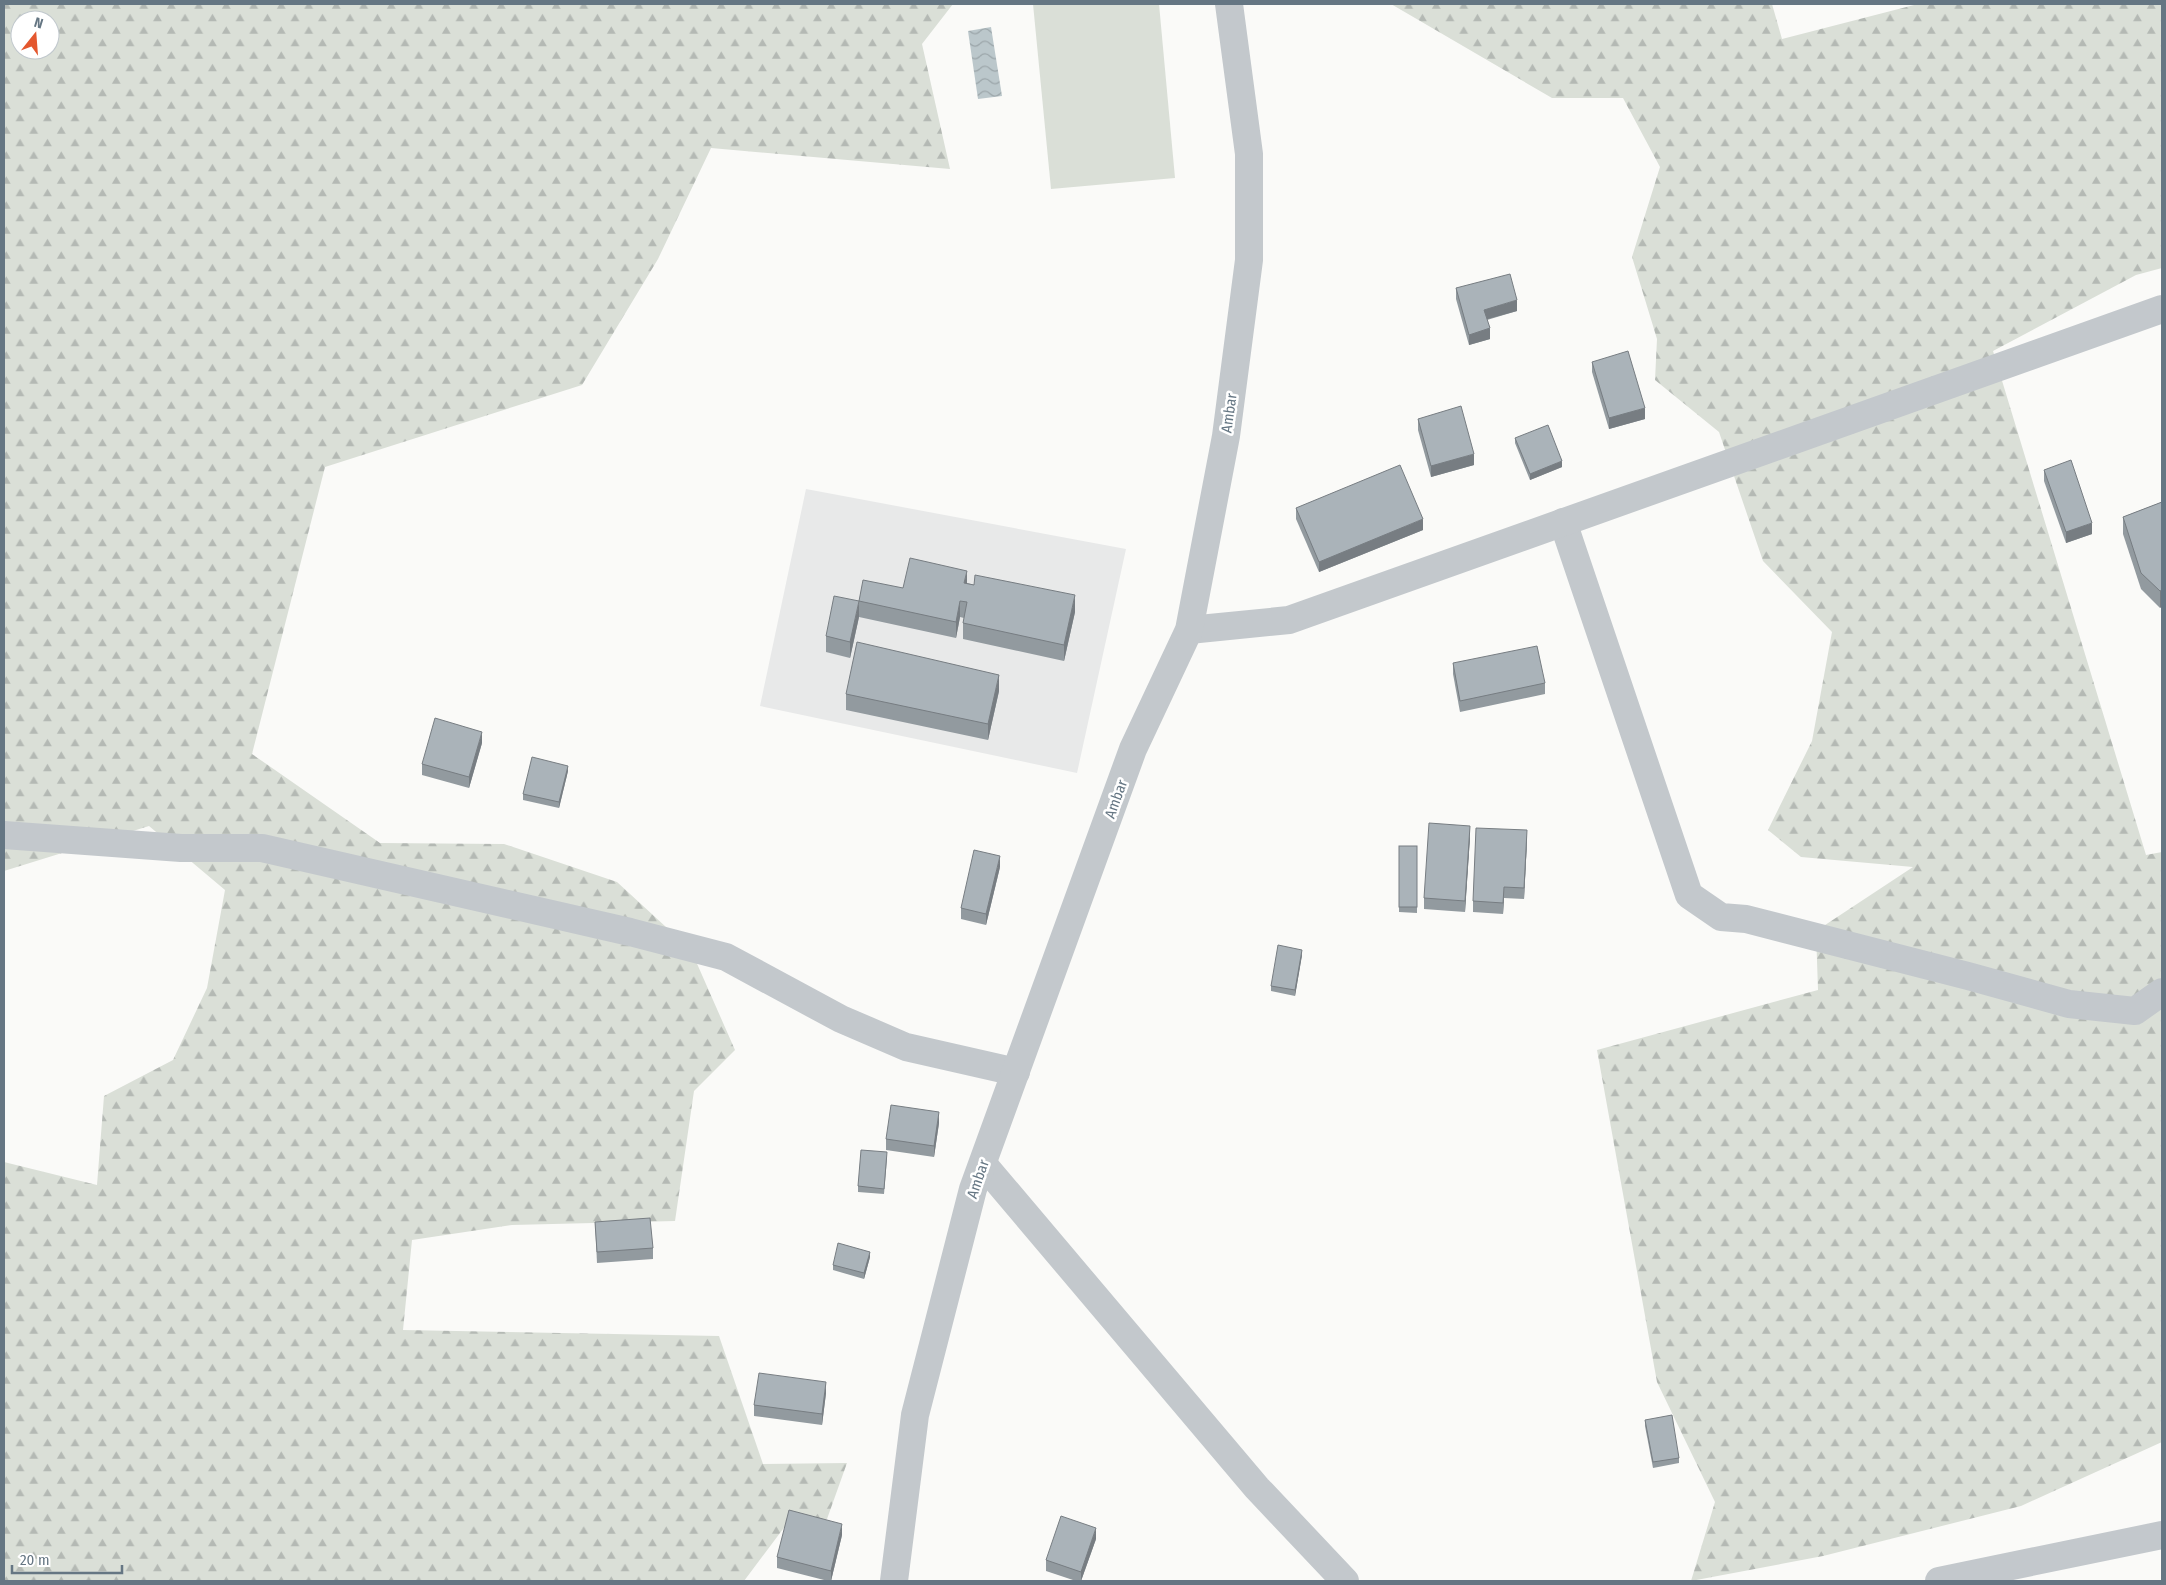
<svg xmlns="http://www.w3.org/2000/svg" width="2166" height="1585" font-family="'Fira Sans Condensed',sans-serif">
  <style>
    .built { fill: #e8e9e9 }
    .forest { fill: url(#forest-firs); fill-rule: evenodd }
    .park { fill: #dadfd7 }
    .water { fill: url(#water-waves) }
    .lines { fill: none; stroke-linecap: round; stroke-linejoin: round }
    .minor { stroke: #c3c8cc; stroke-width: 28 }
    .wall { fill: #929a9f }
    .shaded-wall { fill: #777d82 }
    .building { fill: #aab3b9; stroke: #777d82 }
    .labels { text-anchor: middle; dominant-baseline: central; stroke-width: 5; stroke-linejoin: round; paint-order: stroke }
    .street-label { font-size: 15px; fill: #657683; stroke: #fff }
  </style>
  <defs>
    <pattern id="forest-firs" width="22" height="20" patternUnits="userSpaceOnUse" patternTransform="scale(1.25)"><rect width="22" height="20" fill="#dadfd7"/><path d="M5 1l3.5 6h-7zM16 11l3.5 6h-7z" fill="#b4b9b4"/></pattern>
    <pattern id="water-waves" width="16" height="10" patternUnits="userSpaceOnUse" patternTransform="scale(1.25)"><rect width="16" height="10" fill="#bbc7cb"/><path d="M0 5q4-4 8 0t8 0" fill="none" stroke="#9ca6aa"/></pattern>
  </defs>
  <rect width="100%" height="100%" fill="#fafaf8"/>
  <polygon class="built" points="806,489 1126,549 1077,773 760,706"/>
  <g class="forest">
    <path d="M4,4H953L922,44L950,169L711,148L658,259L582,385L325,467L252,754L380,843L504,844L617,882L691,950L735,1050L694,1091L675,1221L512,1225L412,1240L403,1330L719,1336L763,1464L847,1463L827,1519L789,1521L744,1581H4V1162L97,1185L104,1096L173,1060L207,988L225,890L149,826L4,871ZM20,20H50V50H20Z"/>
    <polygon points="1391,4 1772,4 1782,39 1918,4 2162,4 2162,268 2136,275 1993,351 2146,855 2162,852 2162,1442 2021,1506 1823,1556 1691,1581 1715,1502 1657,1382 1597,1050 1818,990 1816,931 1913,867 1801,857 1768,830 1812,741 1832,632 1763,561 1719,432 1655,380 1657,339 1632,257 1660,167 1623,98 1552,98"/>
  </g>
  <polygon class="park" points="1033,4 1159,4 1175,178 1051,189"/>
  <polygon class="water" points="991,27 1002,96 978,99 968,31"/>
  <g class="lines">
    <g class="minor">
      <polyline points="1563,522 1689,895 1721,917 1746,919 1968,976 2069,1004 2135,1011 2162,992"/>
      <polyline points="1189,630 1289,620 2162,309"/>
      <polyline points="4,835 181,848 262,848 630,932 726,957 841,1019 906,1047 1016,1072"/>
      <polyline points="983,1164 1257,1488 1345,1581"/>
      <polyline points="894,1581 915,1415 973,1189 1133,749 1189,630 1226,436 1249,260 1249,154 1229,4"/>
      <polyline points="1939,1581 2162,1535"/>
    </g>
  </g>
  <g class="wall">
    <polygon points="1456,288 1517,311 1487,320 1490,339 1469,345 1456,299"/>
    <polygon points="1592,362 1645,419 1609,429 1592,372"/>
    <polygon points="1418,419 1474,465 1431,477 1418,430"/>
    <polygon points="1515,438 1562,467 1530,480 1515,443"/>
    <polygon points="2044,470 2092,534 2066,543 2044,481"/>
    <polygon points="2162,502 2162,606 2160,608 2141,589 2123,534 2123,517"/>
    <polygon points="1296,508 1423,530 1319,572 1296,519"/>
    <polygon points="967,583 1075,612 1064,661 963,639 963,623 964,618 960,617 956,638 859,617 859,601 903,588"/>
    <polygon points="859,617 850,658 826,652 826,636"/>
    <polygon points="1453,663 1545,683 1545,694 1460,712 1453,674"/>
    <polygon points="999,691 988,740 846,710 846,694"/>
    <polygon points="482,743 469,788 422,775 422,764"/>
    <polygon points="568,771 559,808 523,800 523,794"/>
    <polygon points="1470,837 1465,912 1424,909 1424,898"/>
    <polygon points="1527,841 1524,899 1504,898 1503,914 1473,912 1473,901"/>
    <polygon points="1399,846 1417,846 1417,913 1399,912"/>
    <polygon points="1000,867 986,925 961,919 961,908"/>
    <polygon points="1302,955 1295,996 1271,991 1271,986"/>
    <polygon points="939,1123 934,1157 886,1150 886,1139"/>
    <polygon points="887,1158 884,1194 858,1192 858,1186"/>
    <polygon points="595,1222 653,1248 653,1259 597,1263"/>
    <polygon points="870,1257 864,1279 833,1270 833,1265"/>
    <polygon points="826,1393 822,1425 754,1416 754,1405"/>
    <polygon points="1645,1420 1679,1458 1679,1463 1653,1468 1645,1426"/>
    <polygon points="842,1535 831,1581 828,1581 777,1568 777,1557"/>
    <polygon points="1096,1539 1081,1581 1076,1581 1046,1571 1046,1560"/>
  </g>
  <g class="shaded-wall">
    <polygon points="1517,300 1517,311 1484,320 1484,310"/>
    <polygon points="1490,328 1490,339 1469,345 1469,335"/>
    <polygon points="1645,408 1645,419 1609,429 1609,418"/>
    <polygon points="1474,454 1474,465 1431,477 1431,466"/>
    <polygon points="1562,461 1562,467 1530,480 1530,474"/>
    <polygon points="1423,519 1423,530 1319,572 1319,562"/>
    <polygon points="2092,523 2092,534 2066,543 2066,532"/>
    <polygon points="967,571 967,587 964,583"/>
    <polygon points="2162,590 2162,606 2160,608 2160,591"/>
    <polygon points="1075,595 1075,612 1064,661 1064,645"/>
    <polygon points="859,601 859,617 850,658 850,642"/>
    <polygon points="960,601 960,617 956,638 956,622"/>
    <polygon points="999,675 999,691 988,740 988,724"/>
    <polygon points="482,732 482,743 469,788 469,777"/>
    <polygon points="568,766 568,771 559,808 559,802"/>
    <polygon points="1470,826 1470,837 1465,912 1465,901"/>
    <polygon points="1527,830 1527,841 1524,899 1524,888"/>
    <polygon points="1000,856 1000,867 986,925 986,914"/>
    <polygon points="1504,887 1504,898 1503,914 1503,903"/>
    <polygon points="1302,950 1302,955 1295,996 1295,990"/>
    <polygon points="939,1112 939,1123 934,1157 934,1146"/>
    <polygon points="870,1252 870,1257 864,1279 864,1273"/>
    <polygon points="826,1382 826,1393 822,1425 822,1414"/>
    <polygon points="842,1524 842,1535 831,1581 831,1571"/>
    <polygon points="1096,1528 1096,1539 1081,1581 1081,1572"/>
  </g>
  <g class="building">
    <polygon points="1510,274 1517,300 1484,310 1490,328 1469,335 1456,288"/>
    <polygon points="1628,351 1645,408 1609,418 1592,362"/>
    <polygon points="1461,406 1474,454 1431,466 1418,419"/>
    <polygon points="1548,425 1562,461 1530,474 1515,438"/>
    <polygon points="2071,460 2092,523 2066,532 2044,470"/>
    <polygon points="1400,465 1423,519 1319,562 1296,508"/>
    <polygon points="2162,502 2162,590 2160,591 2141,573 2123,517"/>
    <polygon points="910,558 967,571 964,583 974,585 975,575 1075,595 1064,645 963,623 967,602 960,601 956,622 859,601 863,580 903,588"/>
    <polygon points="834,596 859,601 850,642 826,636"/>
    <polygon points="857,642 999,675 988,724 846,694"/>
    <polygon points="1537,646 1545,683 1460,701 1453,663"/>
    <polygon points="435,718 482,732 469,777 422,764"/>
    <polygon points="532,757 568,766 559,802 523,794"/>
    <polygon points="1429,823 1470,826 1465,901 1424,898"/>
    <polygon points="1476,828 1527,830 1524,888 1504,887 1503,903 1473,901"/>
    <rect x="1399" y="846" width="18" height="61"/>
    <polygon points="974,850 1000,856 986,914 961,908"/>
    <polygon points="1278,945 1302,950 1295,990 1271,986"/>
    <polygon points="891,1105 939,1112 934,1146 886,1139"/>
    <polygon points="861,1150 887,1152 884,1189 858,1186"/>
    <polygon points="650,1218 653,1248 597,1252 595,1222"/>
    <polygon points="838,1243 870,1252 864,1273 833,1265"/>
    <polygon points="759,1373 826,1382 822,1414 754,1405"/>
    <polygon points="1672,1415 1679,1458 1653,1462 1645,1420"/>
    <polygon points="789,1510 842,1524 831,1571 777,1557"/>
    <polygon points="1061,1516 1096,1528 1081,1572 1046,1560"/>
  </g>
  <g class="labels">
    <g class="street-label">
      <text transform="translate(1229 413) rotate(-82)">Ambar</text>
      <text transform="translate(1116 799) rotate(-70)">Ambar</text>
      <text transform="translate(978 1179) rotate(-71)">Ambar</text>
    </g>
  </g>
  <rect width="2166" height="1585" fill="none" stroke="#657683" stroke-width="10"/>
  <g transform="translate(35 35) rotate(17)"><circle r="24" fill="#ffffff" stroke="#c1c8cd"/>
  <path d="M0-4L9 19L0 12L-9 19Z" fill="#e4572e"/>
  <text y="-8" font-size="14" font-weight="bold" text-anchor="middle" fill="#657683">N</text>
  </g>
  <path d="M12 1565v8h110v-8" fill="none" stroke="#657683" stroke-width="2.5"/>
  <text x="20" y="1565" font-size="15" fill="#657683" stroke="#ffffff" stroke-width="4" paint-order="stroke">20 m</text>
</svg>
